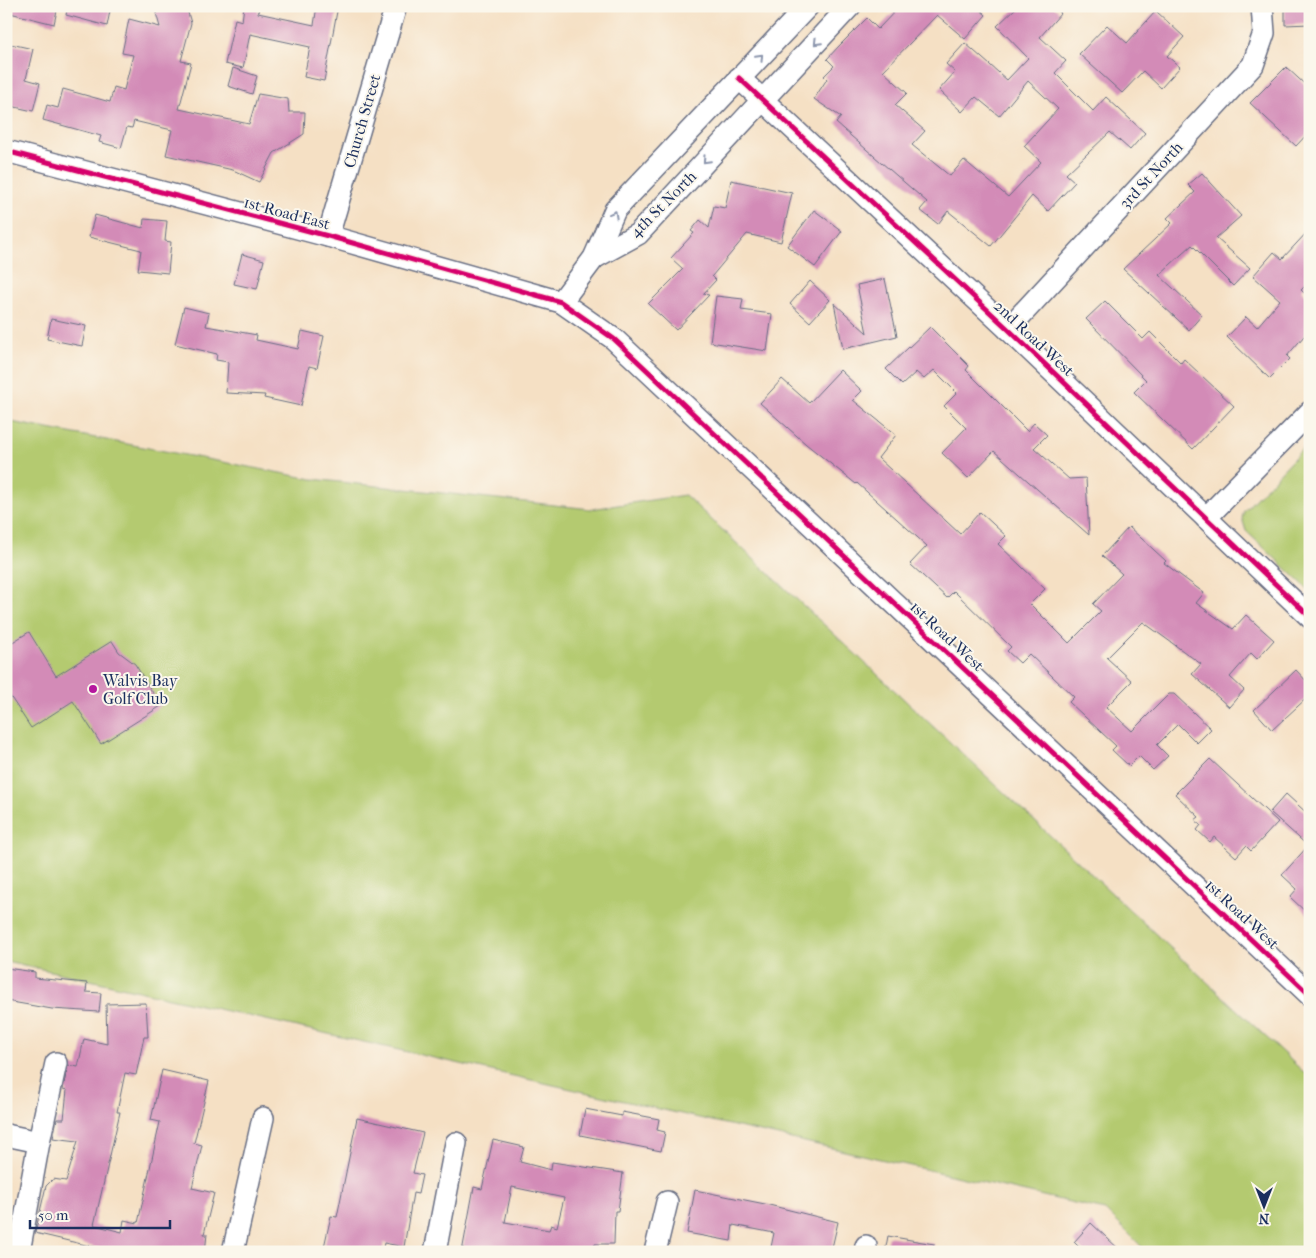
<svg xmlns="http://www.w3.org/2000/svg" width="1316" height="1258" font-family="'IM FELL French Canon',serif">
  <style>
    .green { fill: #b4ca6f; stroke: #687c66 }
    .building { fill: #d38bb7; fill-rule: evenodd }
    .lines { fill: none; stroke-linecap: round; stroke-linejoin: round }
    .street-casing { stroke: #676d82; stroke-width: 24 }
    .street { stroke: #fff; stroke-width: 21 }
    .cycleway-casing { stroke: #fbf7ec; stroke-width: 8 }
    .cycleway { stroke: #d6006c; stroke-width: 5 }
    .oneway { stroke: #8d97ae }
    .poi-dot { fill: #b5179e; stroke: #fbf7ec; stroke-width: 2 }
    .labels { text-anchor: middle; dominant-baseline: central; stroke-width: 4; stroke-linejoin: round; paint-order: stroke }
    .street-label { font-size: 16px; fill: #1b2f5e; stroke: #fbf7ec }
    .poi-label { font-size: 16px; fill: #1b2f5e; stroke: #fbf7ec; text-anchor: start }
  </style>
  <rect width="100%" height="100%" fill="#fbf7ec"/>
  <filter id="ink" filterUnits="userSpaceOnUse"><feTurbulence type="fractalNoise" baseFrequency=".02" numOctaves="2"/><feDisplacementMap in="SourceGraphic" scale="10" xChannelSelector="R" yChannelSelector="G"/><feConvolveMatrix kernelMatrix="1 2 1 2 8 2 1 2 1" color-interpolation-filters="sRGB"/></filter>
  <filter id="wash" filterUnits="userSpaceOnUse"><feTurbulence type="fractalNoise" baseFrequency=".0096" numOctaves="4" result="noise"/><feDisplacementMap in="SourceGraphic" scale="20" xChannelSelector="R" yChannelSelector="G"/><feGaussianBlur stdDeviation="1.12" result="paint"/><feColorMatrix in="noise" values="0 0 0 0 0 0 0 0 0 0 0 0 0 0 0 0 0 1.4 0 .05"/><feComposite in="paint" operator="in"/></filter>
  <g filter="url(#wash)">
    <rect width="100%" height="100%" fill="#f5e0c4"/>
    <g class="green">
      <polygon points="6,421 312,479 591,509 685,495 1310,1078 1310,1252 1147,1252 1105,1210 6,961"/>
      <polygon points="1310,441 1310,591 1246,531 1242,518 1244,511"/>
    </g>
    <g id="blocks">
      <g class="building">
        <polygon points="6,6 58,6 54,24 6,12"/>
        <polygon points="68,6 111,6 107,26 66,15"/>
        <polygon points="154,6 186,6 191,23 181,61 191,63 179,109 249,124 258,94 288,99 289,112 305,112 304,134 274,153 259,182 233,170 166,155 172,130 134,121 132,128 127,127 121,148 99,142 101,136 43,120 47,105 58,108 63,89 110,102 114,87 124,90 133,55 122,53 129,19 160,27"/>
        <polygon points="244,6 259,6 258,13 314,25 317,6 338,6 324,81 304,77 310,47 250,34 243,68 225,64 235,19 242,21"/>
        <polygon points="900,6 976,6 986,15 965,39 937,15 883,71 907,93 895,105 925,131 912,145 950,176 964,160 1008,197 1041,162 1024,146 1058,109 1028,81 999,116 976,97 962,112 939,90 955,72 946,64 965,43 1007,80 1028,58 997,26 1018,6 1053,6 1061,13 1040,37 1066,61 1055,73 1093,111 1106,97 1145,133 1130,150 1110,132 1066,174 1075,182 1048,211 1032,196 991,246 948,211 938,224 920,210 927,202 836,123 841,117 814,99 827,79 824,76 834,66 827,59 839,46 867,18 878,29"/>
        <polygon points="1285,6 1310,6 1310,24 1285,25"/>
        <polygon points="1156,11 1184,37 1167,56 1180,67 1161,88 1143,71 1122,93 1079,54 1107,25 1127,43"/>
        <polygon points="6,43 33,49 26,79 40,83 33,111 6,105"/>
        <polygon points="1286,67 1310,89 1310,131 1296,146 1250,103"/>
        <polygon points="233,68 257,76 252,94 228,86"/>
        <polygon points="1202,173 1241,216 1216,238 1250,268 1233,286 1192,245 1159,275 1202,315 1189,330 1123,269 1172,223 1167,218 1195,192 1188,185"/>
        <polygon points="731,180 792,193 781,242 747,234 712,276 716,280 703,294 709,295 676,330 648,304 683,269 671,258 694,233 691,231 700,220 709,228 714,206 725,208"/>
        <polygon points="814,210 842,231 815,267 787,246"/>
        <polygon points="95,215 143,228 144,219 167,221 165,241 171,242 168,273 138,270 141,250 89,237"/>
        <polygon points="1310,229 1310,281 1301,290 1310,298 1310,329 1287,356 1290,359 1270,379 1227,337 1246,317 1257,327 1280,300 1253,276 1274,252 1282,259"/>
        <polygon points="242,254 264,260 257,289 234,284"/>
        <polygon points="885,279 897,336 843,349 834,303 867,333 857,285"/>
        <polygon points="810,281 830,300 810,322 790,304"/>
        <polygon points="716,296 743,299 741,310 772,314 767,351 710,342"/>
        <polygon points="1105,301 1143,339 1150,332 1181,363 1184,359 1234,406 1193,449 1134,392 1146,380 1086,319"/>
        <polygon points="184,307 209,313 206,326 257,335 256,340 298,349 302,331 324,336 317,368 309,366 301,406 264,398 265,395 226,393 228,362 216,360 217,354 175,344"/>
        <polygon points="51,319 86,326 82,346 47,339"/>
        <polygon points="930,327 969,366 966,370 1027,431 1034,423 1047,435 1034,448 1069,479 1086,478 1089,535 994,451 968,478 942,453 966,428 944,406 957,393 934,370 924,379 916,372 902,385 886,369"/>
        <polygon points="840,370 862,391 853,400 896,435 878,458 960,534 980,512 1006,536 998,544 1045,589 1030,604 1069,643 1101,611 1093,604 1122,574 1102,556 1129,527 1166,561 1164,563 1204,593 1196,603 1233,629 1246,615 1274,640 1257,659 1251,653 1230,677 1244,690 1229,707 1192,674 1201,664 1143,622 1107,658 1132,681 1106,707 1132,731 1169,694 1174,694 1211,729 1197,743 1178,724 1157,745 1168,756 1153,770 1139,756 1129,766 1112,750 1116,746 1069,702 1074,697 1029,654 1020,663 1007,651 1011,647 954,591 947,598 910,564 927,546 857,483 856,484 806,444 760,403 782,379 809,403"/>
        <polygon points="29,632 56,676 112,641 119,652 135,664 161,706 101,744 73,701 31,728 6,690 6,646"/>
        <polygon points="1296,670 1310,685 1310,695 1272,730 1254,710"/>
        <polygon points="1210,759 1278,822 1251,851 1246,846 1236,857 1214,837 1210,842 1197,830 1201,825 1195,820 1199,817 1175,794"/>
        <polygon points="1286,794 1310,816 1310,916 1290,897 1297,889 1282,875 1308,846 1270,812"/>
        <polygon points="6,968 35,972 35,978 87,983 86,992 101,993 99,1012 52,1009 6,1001"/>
        <polygon points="146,1003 148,1037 144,1037 136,1075 125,1073 117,1112 120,1112 94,1225 122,1232 124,1220 138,1223 160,1122 151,1120 162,1070 209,1081 194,1143 202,1145 192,1188 214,1193 204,1234 207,1234 205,1252 115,1252 35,1233 46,1186 53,1179 66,1181 78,1141 53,1138 57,1119 64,1119 67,1090 63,1089 68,1065 78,1067 84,1039 107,1044 106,1004"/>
        <polygon points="585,1109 622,1116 622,1112 659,1119 657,1130 665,1132 661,1151 580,1135"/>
        <polygon points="357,1118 423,1133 413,1173 422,1175 418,1194 413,1193 404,1247 384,1243 382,1252 344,1252 324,1247 331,1216 337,1217"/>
        <path d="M493,1140L524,1147L520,1162L551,1170L552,1162L623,1173L618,1211H615L614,1244H595L593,1252H462L474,1187L482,1189ZM512,1187L564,1198L557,1227L551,1225L549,1230L505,1222Z"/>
        <polygon points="695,1190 765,1204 838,1222 831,1252 770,1252 774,1233 733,1225 731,1241 687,1233"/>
        <polygon points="1091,1223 1122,1252 1084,1252 1074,1242"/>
        <polygon points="888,1236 934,1244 933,1252 885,1252"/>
      </g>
    </g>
  </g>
  <g filter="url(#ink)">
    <use href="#blocks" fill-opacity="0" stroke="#676d82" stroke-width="1"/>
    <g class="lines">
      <defs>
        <g id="street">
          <polyline points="739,78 1008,329 1310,617"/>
          <polyline points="6,151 328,236 561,302 614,339 1310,995"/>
          <polyline points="328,236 396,6"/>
          <polyline points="594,258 638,234 850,6"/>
          <polyline points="561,302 594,258 615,210 808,6"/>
          <polyline points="1008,329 1253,65 1264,33 1262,6"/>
          <polyline points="1206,518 1310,412"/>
          <polyline points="6,1135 39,1142"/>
          <polyline points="19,1252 39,1142 56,1063"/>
          <polyline points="233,1252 263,1118"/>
          <polyline points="435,1252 456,1143"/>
          <polyline points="655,1252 667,1202"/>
          <polyline points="865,1252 866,1246"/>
        </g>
      </defs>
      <use href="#street" class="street-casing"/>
      <use href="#street" class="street"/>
      <defs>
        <g id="cycleway">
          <polyline points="739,78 1008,329 1310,617"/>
          <polyline points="6,151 328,236 561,302 614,339 1310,995"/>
        </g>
      </defs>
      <use href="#cycleway" class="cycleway-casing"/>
      <use href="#cycleway" class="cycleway"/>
    </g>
    <defs><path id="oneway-chevron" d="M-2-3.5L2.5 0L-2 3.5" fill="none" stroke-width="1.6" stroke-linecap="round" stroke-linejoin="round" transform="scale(1.25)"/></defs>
    <g class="oneway">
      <use href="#oneway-chevron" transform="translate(817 42) rotate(134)"/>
      <use href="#oneway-chevron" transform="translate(760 57) rotate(-47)"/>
      <use href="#oneway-chevron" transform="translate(706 160) rotate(133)"/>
      <use href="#oneway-chevron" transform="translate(614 214) rotate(-61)"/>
    </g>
  </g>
  <circle class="poi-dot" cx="93" cy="689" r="5"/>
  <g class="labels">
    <g class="street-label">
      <text transform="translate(362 121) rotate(-74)">Church Street</text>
      <text transform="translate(1151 175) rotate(-47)">3rd St North</text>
      <text transform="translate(663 204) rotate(-45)">4th St North</text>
      <text transform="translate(287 213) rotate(15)">1st Road East</text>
      <text transform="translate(1034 338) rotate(43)">2nd Road West</text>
      <text transform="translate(947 636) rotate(43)">1st Road West</text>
      <text transform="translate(1242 914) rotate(43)">1st Road West</text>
    </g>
    <g class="poi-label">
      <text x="103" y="680">Walvis Bay<tspan x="103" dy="18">Golf Club</tspan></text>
    </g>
  </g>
  <rect width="1316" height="1258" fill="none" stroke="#fbf7ec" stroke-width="25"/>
  <g transform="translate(1264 1206) rotate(180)" stroke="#fbf7ec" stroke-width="4" paint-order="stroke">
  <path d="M0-4L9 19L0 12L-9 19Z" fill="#1b2f5e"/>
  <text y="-8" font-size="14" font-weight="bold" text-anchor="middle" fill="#1b2f5e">N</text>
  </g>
  <path d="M30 1220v8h140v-8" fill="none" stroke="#1b2f5e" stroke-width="2.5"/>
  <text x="38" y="1220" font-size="15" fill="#1b2f5e" stroke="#fbf7ec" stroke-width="4" paint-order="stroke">50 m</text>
</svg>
